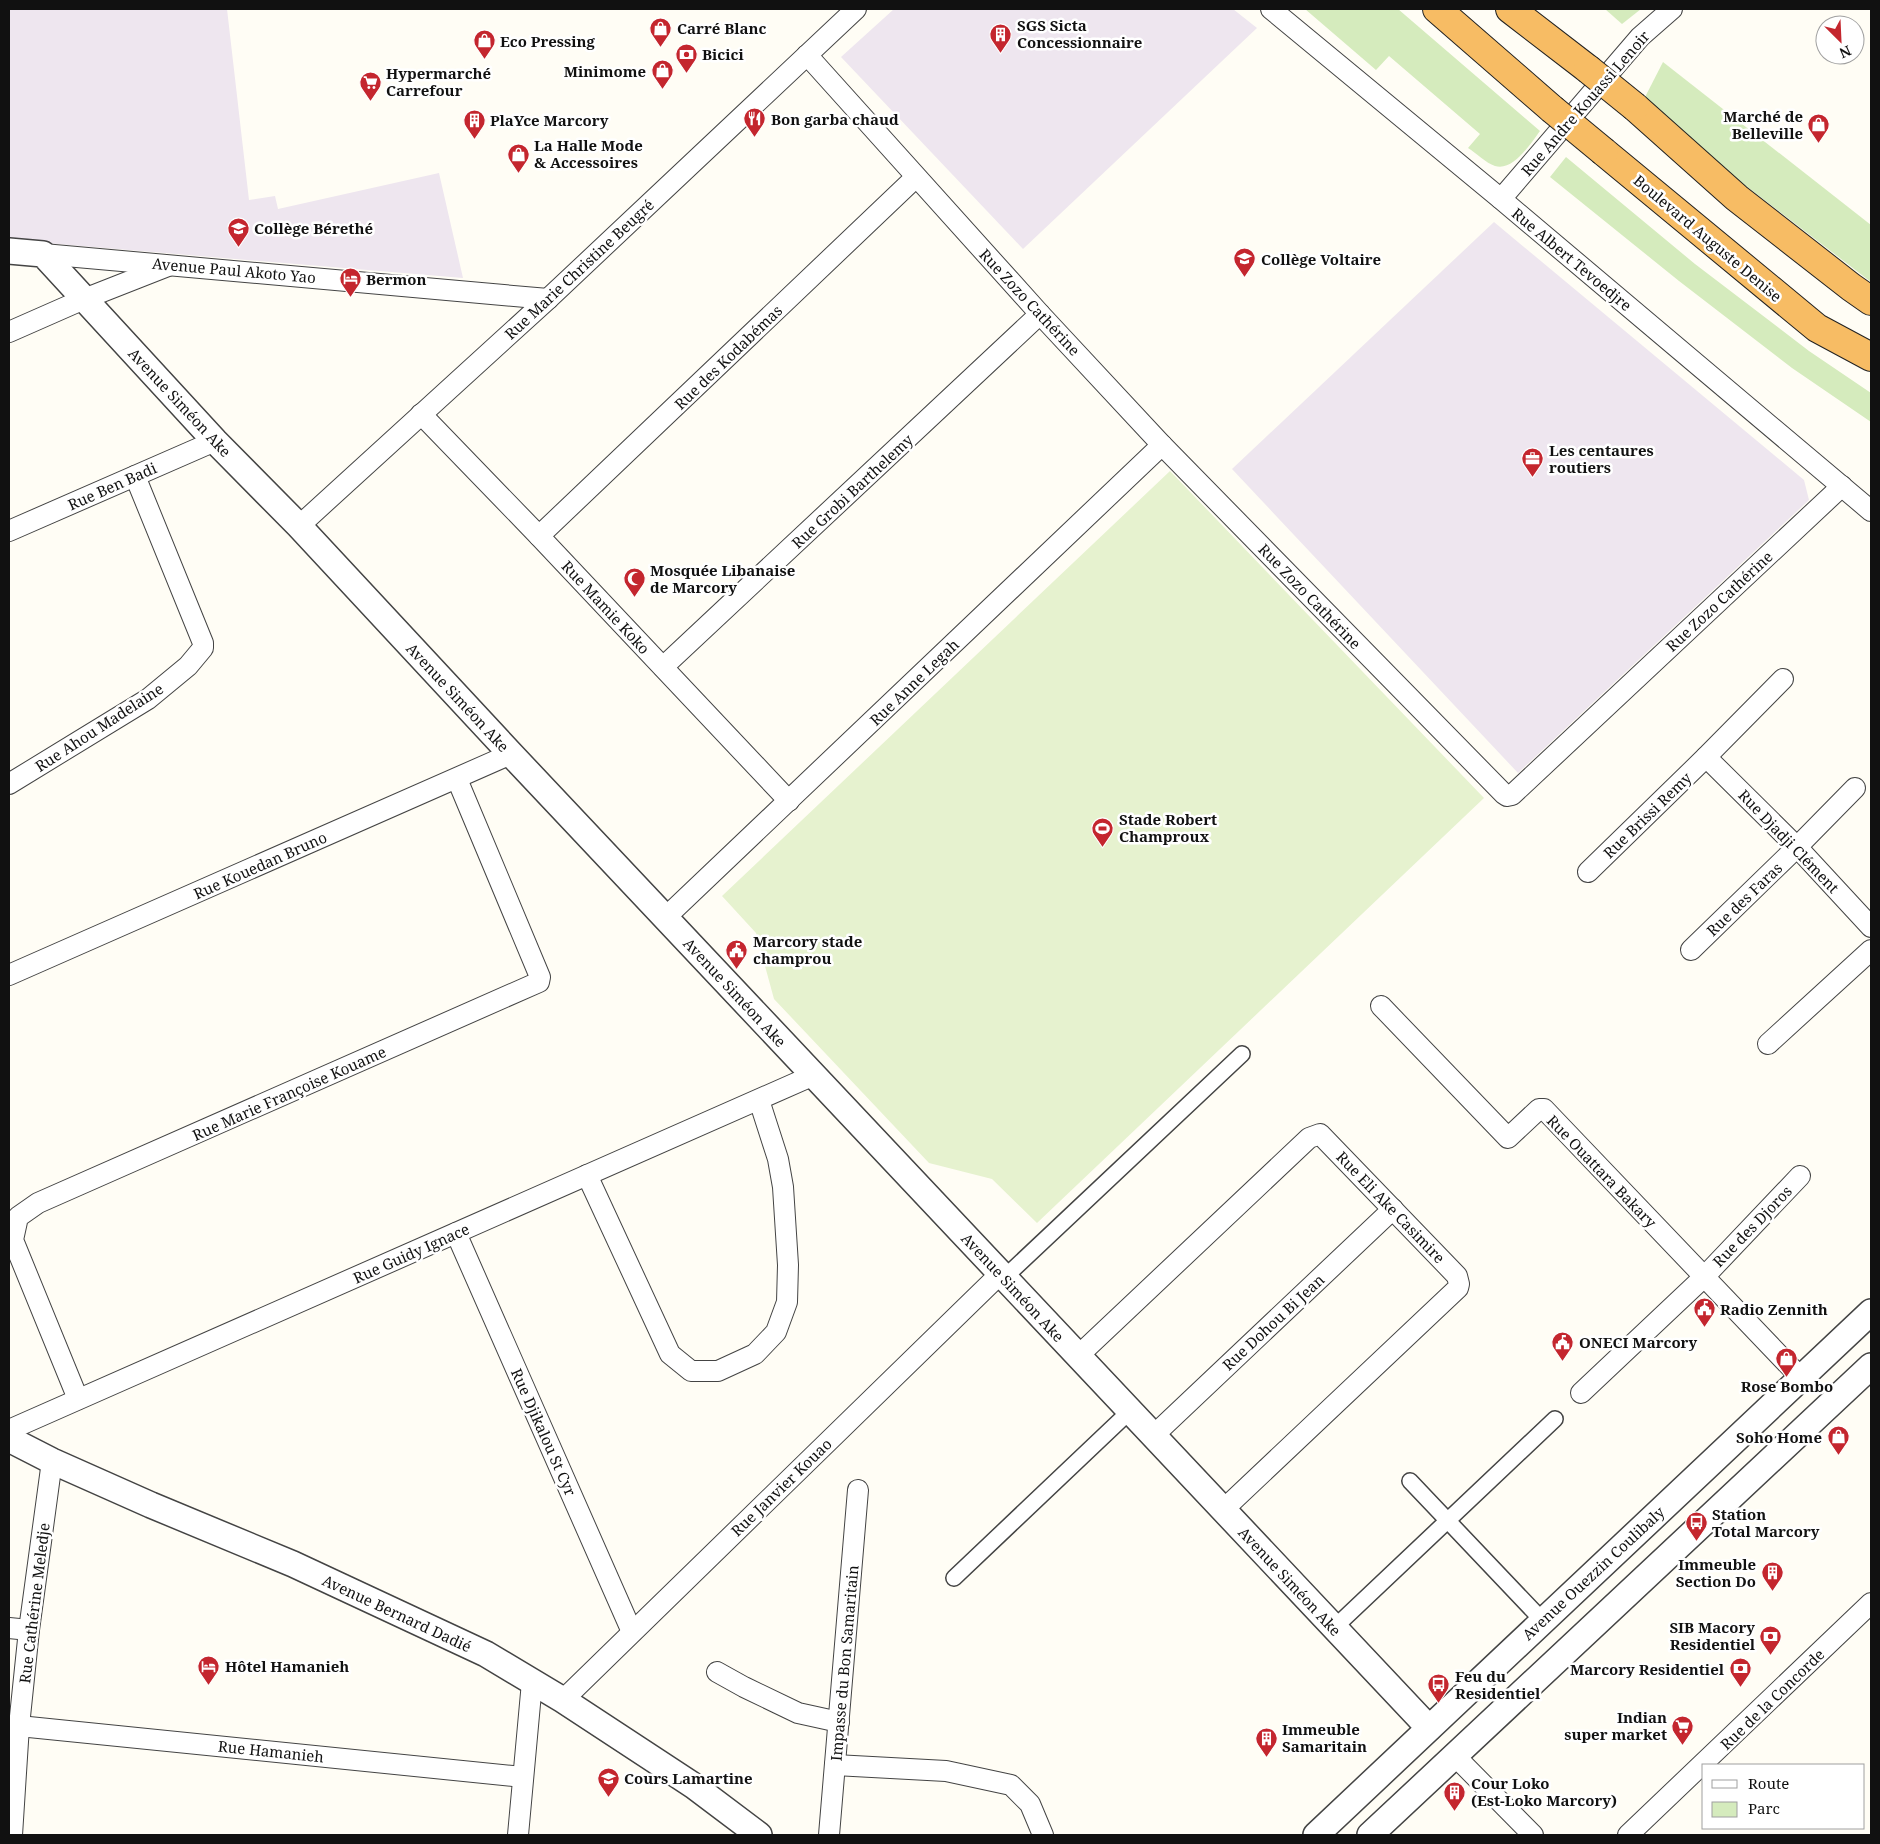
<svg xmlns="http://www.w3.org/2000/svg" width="1880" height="1844" font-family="'Noto Serif',serif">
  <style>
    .industrial { fill: #eee6ef }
    .green { fill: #d5ebbd }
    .pitch { fill: #e6f2cf }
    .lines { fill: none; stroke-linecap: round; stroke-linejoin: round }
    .pedestrian-casing { stroke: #444; stroke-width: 18 }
    .minor-casing { stroke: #444; stroke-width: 22 }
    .tertiary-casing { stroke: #444; stroke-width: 28 }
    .trunk-casing { stroke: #222; stroke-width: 30 }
    .pedestrian { stroke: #fff; stroke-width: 15 }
    .minor { stroke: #fff; stroke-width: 20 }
    .tertiary { stroke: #fff; stroke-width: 25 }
    .trunk { stroke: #f7bc64; stroke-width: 28 }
    .trunk-bridge-casing { stroke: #222; stroke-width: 30; stroke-linecap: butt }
    .trunk-bridge { stroke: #f7bc64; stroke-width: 28 }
    .labels { text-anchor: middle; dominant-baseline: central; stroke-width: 5; stroke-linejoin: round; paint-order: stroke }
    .poi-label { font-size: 15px; font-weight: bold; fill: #111; stroke: #fff; text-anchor: start }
    .street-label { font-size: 15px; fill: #111; stroke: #fff }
  </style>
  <rect width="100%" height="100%" fill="#fffdf5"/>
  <g class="industrial">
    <polygon points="9,9 227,9 249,200 275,196 278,209 439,173 463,278 9,240"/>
    <polygon points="894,9 1233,9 1257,28 1023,249 841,57"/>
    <polygon points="1494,222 1804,480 1809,500 1518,773 1232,469"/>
  </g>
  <g class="green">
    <path d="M1305,9H1398L1540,131C1531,143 1513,172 1495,166C1486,163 1476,153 1468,148L1480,134L1389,56L1376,70Z"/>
    <polygon points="1605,9 1641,9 1622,24"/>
    <polygon points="1663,62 1871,225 1871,282 1746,186 1642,103"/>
    <polygon points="1566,157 1695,264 1809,351 1871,393 1871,422 1792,368 1679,281 1550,177"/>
  </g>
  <polygon class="pitch" points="1170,471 1484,798 1037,1223 992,1179 929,1163 774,999 756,933 722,896"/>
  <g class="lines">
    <defs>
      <g id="pedestrian">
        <polyline points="1004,1278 1242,1054"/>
        <polyline points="1410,1481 1543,1621"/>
        <polyline points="954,1578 1130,1411"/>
        <polyline points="1334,1628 1555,1419"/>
      </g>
      <g id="minor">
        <polyline points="1271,9 1501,199 1871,511"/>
        <polyline points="807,55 1040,314 1162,445 1504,794 1507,796 1512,795 1842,486"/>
        <polyline points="1501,199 1640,37 1672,9"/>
        <polyline points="43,254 548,299"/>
        <polyline points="9,332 84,299 168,266"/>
        <polyline points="421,414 539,536 789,801"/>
        <polyline points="299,526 548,299 856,9"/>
        <polyline points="9,531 215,441"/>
        <polyline points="539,536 916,177"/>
        <polyline points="663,667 1040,314"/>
        <polyline points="1706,757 1797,847 1871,927"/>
        <polyline points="9,784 148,699 188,666 203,648 203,643 135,476"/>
        <polyline points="1588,872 1706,757 1783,679"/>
        <polyline points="665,918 1162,445"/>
        <polyline points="1691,950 1797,847 1855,788"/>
        <polyline points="9,975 511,754"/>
        <polyline points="1381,1006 1508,1138 1539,1109 1544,1109 1801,1378"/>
        <polyline points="1768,1044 1871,950"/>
        <polyline points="587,1175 670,1354 691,1371 718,1371 755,1354 776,1332 787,1302 788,1265 783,1187 778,1159 759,1100"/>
        <polyline points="456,1233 632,1632"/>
        <polyline points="1078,1356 1309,1138 1320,1134 1457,1276 1459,1284 1458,1288 1223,1510"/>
        <polyline points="1581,1393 1704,1277 1800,1176"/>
        <polyline points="78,1399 13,1240 18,1217 38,1203 539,982 540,977 457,779"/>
        <polyline points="9,1430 814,1075"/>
        <polyline points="1153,1436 1393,1209"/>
        <polyline points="9,1628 29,1630"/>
        <polyline points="717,1672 744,1687 798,1713 839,1722"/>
        <polyline points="563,1700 1000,1274"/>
        <polyline points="19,1726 523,1777"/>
        <polyline points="1455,1756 1533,1835"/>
        <polyline points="835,1765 946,1771 1011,1785 1030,1804 1043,1835"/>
        <polyline points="12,1835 19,1726 29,1630 52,1461"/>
        <polyline points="518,1835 532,1682"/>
        <polyline points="829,1835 858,1490"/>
        <polyline points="1628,1835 1871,1603"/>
      </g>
      <g id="tertiary">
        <polyline points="9,251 43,254 215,441 299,526 511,754 1429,1728"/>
        <polyline points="9,1439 52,1461 151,1505 293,1564 486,1654 563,1700 694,1786 759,1835"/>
        <polyline points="1316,1835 1871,1312"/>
        <polyline points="1370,1835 1871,1366"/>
      </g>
      <g id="trunk">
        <polyline points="1437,9 1552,109"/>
        <polyline points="1510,9 1588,69"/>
        <polyline points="1635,107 1737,198 1851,287 1871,301"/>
        <polyline points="1604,152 1817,328 1871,357"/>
      </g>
    </defs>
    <use href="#pedestrian" class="pedestrian-casing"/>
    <use href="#minor" class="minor-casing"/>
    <use href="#tertiary" class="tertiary-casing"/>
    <use href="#trunk" class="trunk-casing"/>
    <use href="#pedestrian" class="pedestrian"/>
    <use href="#minor" class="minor"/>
    <use href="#tertiary" class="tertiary"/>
    <use href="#trunk" class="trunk"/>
    <defs>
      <g id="trunk-bridge">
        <polyline points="1588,69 1635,107"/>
        <polyline points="1552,109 1604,152"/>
      </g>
    </defs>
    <use href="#trunk-bridge" class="trunk-bridge-casing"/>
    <use href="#trunk-bridge" class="trunk-bridge"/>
  </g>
  <defs>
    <symbol id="shop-pin" viewBox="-11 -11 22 30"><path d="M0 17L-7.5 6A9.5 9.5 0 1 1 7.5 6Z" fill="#c4262e" stroke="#fff"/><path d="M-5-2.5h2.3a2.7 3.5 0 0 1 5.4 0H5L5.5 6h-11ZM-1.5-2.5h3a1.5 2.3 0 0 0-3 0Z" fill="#fff"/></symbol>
    <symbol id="building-pin" viewBox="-11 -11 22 30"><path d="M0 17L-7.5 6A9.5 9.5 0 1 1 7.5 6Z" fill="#c4262e" stroke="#fff"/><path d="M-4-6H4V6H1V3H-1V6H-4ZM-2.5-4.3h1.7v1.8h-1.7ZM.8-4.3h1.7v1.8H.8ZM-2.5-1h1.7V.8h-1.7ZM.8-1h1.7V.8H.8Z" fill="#fff"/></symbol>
    <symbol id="bank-pin" viewBox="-11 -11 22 30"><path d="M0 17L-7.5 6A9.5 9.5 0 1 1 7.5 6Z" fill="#c4262e" stroke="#fff"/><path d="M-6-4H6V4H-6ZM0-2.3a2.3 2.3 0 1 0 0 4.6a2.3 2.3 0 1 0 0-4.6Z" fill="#fff"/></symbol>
    <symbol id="supermarket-pin" viewBox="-11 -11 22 30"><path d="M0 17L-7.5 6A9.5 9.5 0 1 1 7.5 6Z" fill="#c4262e" stroke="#fff"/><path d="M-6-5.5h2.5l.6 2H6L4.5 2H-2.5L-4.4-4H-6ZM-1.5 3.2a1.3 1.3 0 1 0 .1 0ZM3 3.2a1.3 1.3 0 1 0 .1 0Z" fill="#fff"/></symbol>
    <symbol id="restaurant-pin" viewBox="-11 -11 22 30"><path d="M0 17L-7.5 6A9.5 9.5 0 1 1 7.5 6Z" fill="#c4262e" stroke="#fff"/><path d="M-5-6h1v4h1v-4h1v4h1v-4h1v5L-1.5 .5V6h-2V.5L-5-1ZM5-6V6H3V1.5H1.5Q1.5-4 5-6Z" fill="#fff"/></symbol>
    <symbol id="university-pin" viewBox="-11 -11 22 30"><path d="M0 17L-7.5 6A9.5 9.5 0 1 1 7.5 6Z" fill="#c4262e" stroke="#fff"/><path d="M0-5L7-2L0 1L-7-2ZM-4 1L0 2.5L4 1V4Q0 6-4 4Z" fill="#fff"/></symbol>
    <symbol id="school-pin" viewBox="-11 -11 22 30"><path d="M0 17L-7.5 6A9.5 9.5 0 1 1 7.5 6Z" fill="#c4262e" stroke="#fff"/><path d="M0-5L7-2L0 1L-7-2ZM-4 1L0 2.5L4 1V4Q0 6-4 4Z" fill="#fff"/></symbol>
    <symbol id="hotel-pin" viewBox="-11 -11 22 30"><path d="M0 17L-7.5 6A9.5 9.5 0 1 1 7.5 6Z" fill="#c4262e" stroke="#fff"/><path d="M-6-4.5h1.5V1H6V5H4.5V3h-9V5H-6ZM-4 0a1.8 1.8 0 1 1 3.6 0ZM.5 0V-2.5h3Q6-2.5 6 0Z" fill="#fff"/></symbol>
    <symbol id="office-pin" viewBox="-11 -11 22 30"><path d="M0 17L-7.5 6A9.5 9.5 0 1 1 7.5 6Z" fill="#c4262e" stroke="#fff"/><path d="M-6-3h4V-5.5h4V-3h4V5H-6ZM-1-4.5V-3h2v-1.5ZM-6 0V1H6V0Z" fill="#fff"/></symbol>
    <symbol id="mosque-pin" viewBox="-11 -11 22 30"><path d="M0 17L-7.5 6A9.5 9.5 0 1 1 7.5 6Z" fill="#c4262e" stroke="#fff"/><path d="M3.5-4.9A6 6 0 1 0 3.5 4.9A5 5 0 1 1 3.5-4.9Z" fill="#fff"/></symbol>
    <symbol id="stadium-pin" viewBox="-11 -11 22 30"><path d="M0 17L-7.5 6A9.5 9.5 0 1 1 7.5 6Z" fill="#c4262e" stroke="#fff"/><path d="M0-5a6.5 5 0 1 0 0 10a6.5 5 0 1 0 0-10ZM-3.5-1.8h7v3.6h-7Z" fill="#fff"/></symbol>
    <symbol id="civic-pin" viewBox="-11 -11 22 30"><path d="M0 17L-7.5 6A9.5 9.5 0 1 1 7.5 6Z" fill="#c4262e" stroke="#fff"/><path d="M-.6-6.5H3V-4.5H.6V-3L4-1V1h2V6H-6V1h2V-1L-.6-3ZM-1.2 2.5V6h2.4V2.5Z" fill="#fff"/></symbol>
    <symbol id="bus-pin" viewBox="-11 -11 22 30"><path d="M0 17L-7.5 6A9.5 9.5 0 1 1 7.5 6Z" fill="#c4262e" stroke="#fff"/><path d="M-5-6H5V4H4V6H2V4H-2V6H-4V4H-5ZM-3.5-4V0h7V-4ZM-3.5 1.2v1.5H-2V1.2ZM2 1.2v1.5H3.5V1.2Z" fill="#fff"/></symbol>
  </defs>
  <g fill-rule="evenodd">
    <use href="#shop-pin" x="648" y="16" width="25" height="34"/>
    <use href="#building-pin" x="988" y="22" width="25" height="34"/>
    <use href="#shop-pin" x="472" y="28" width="25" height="34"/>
    <use href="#bank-pin" x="674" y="42" width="25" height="34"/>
    <use href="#shop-pin" x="650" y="58" width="25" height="34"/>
    <use href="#supermarket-pin" x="358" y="70" width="25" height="34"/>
    <use href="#restaurant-pin" x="742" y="106" width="25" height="34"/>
    <use href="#building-pin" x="462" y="108" width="25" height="34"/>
    <use href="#shop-pin" x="1806" y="112" width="25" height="34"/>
    <use href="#shop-pin" x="506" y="142" width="25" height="34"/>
    <use href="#university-pin" x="226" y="216" width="25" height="34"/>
    <use href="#school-pin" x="1232" y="246" width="25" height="34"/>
    <use href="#hotel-pin" x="338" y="266" width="25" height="34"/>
    <use href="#office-pin" x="1520" y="446" width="25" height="34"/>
    <use href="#mosque-pin" x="622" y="566" width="25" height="34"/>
    <use href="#stadium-pin" x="1090" y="816" width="25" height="34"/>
    <use href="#civic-pin" x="724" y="938" width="25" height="34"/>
    <use href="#civic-pin" x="1692" y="1296" width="25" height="34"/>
    <use href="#civic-pin" x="1550" y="1330" width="25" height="34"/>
    <use href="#shop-pin" x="1774" y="1346" width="25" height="34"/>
    <use href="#shop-pin" x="1826" y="1424" width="25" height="34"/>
    <use href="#bus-pin" x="1684" y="1510" width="25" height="34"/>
    <use href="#building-pin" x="1760" y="1560" width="25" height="34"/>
    <use href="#bank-pin" x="1758" y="1624" width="25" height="34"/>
    <use href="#hotel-pin" x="196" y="1654" width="25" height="34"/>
    <use href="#bank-pin" x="1728" y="1656" width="25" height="34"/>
    <use href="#bus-pin" x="1426" y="1672" width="25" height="34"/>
    <use href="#supermarket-pin" x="1670" y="1714" width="25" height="34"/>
    <use href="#building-pin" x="1254" y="1726" width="25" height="34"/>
    <use href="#school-pin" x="596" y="1766" width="25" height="34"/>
    <use href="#building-pin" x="1442" y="1780" width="25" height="34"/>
  </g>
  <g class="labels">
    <g class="poi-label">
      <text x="1017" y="25">SGS Sicta<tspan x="1017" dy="17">Concessionnaire</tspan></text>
      <text x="677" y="28">Carré Blanc</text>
      <text x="500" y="41">Eco Pressing</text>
      <text x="702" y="54">Bicici</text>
      <text x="646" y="71" text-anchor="end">Minimome</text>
      <text x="386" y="73">Hypermarché<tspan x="386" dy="17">Carrefour</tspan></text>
      <text x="1803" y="116" text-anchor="end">Marché de<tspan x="1803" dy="17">Belleville</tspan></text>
      <text x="771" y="119">Bon garba chaud</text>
      <text x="490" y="120">PlaYce Marcory</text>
      <text x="534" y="145">La Halle Mode<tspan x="534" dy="17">&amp; Accessoires</tspan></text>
      <text x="254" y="228">Collège Bérethé</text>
      <text x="1261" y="259">Collège Voltaire</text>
      <text x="366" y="279">Bermon</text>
      <text x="1549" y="450">Les centaures<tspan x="1549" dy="17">routiers</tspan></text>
      <text x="650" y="570">Mosquée Libanaise<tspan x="650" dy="17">de Marcory</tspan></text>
      <text x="1119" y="819">Stade Robert<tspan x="1119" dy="17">Champroux</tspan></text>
      <text x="753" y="941">Marcory stade<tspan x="753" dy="17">champrou</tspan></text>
      <text x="1720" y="1309">Radio Zennith</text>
      <text x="1579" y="1342">ONECI Marcory</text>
      <text x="1787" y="1386" text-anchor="middle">Rose Bombo</text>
      <text x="1822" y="1437" text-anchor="end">Soho Home</text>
      <text x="1712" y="1514">Station<tspan x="1712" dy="17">Total Marcory</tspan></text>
      <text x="1756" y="1564" text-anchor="end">Immeuble<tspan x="1756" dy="17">Section Do</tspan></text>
      <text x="1755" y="1627" text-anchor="end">SIB Macory<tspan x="1755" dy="17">Residentiel</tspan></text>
      <text x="225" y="1666">Hôtel Hamanieh</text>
      <text x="1724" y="1669" text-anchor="end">Marcory Residentiel</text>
      <text x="1455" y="1676">Feu du<tspan x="1455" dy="17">Residentiel</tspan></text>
      <text x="1667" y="1717" text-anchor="end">Indian<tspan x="1667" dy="17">super market</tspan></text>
      <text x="1282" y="1729">Immeuble<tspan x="1282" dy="17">Samaritain</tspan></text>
      <text x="624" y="1778">Cours Lamartine</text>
      <text x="1471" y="1783">Cour Loko<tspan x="1471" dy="17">(Est-Loko Marcory)</tspan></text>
    </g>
    <g class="street-label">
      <text transform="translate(1585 103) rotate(-49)">Rue Andre Kouassi Lenoir</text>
      <text transform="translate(1708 238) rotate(40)">Boulevard Auguste Denise</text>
      <text transform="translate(1572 259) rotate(40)">Rue Albert Tevoedjre</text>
      <text transform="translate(579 269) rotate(-43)">Rue Marie Christine Beugré</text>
      <text transform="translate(234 270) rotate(5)">Avenue Paul Akoto Yao</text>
      <text transform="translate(1030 302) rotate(47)">Rue Zozo Cathérine</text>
      <text transform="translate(728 357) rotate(-44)">Rue des Kodabémas</text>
      <text transform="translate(180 402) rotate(47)">Avenue Siméon Ake</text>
      <text transform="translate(112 486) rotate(-24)">Rue Ben Badi</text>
      <text transform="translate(852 491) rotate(-43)">Rue Grobi Barthelemy</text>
      <text transform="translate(1310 596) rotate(46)">Rue Zozo Cathérine</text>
      <text transform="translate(1719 601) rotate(-43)">Rue Zozo Cathérine</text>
      <text transform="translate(606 607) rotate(47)">Rue Mamie Koko</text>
      <text transform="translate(914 682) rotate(-44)">Rue Anne Legah</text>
      <text transform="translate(458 697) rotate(47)">Avenue Siméon Ake</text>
      <text transform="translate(99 727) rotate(-33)">Rue Ahou Madelaine</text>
      <text transform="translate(1647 815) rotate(-44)">Rue Brissi Remy</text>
      <text transform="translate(1789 841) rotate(46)">Rue Djadji Clément</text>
      <text transform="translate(260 865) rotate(-24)">Rue Kouedan Bruno</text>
      <text transform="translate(1744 899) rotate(-44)">Rue des Faras</text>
      <text transform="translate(735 992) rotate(47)">Avenue Siméon Ake</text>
      <text transform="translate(289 1093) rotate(-24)">Rue Marie Françoise Kouame</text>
      <text transform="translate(1602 1171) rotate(46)">Rue Ouattara Bakary</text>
      <text transform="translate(1391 1207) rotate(46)">Rue Eli Ake Casimire</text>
      <text transform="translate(1752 1226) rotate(-46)">Rue des Djoros</text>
      <text transform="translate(411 1253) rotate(-24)">Rue Guidy Ignace</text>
      <text transform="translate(1013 1287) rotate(47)">Avenue Siméon Ake</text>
      <text transform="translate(1273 1322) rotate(-43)">Rue Dohou Bi Jean</text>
      <text transform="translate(544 1432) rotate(66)">Rue Djikalou St Cyr</text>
      <text transform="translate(781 1487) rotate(-44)">Rue Janvier Kouao</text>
      <text transform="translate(1593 1573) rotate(-43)">Avenue Ouezzin Coulibaly</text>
      <text transform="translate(1290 1581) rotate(47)">Avenue Siméon Ake</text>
      <text transform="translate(34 1603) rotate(-83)">Rue Cathérine Meledje</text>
      <text transform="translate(397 1613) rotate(25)">Avenue Bernard Dadié</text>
      <text transform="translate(844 1663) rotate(-85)">Impasse du Bon Samaritain</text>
      <text transform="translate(1772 1699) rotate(-44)">Rue de la Concorde</text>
      <text transform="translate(271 1751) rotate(6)">Rue Hamanieh</text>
    </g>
  </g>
  <rect width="1880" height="1844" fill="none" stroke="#111111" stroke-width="20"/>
  <rect x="1702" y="1764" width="162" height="65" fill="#ffffff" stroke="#a0a0a0"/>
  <rect x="1712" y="1780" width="25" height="8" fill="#ffffff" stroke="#a0a0a0"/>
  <text x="1748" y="1789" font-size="15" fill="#111111">Route</text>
  <rect x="1712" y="1802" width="25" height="15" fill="#d5ebbd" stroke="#a0a0a0"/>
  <text x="1748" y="1814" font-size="15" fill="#111111">Parc</text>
  <g transform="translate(1840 40) rotate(156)"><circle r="24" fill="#ffffff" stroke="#a0a0a0"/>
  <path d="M0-4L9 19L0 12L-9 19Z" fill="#c4262e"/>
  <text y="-8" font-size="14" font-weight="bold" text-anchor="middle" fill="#111111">N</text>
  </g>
</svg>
